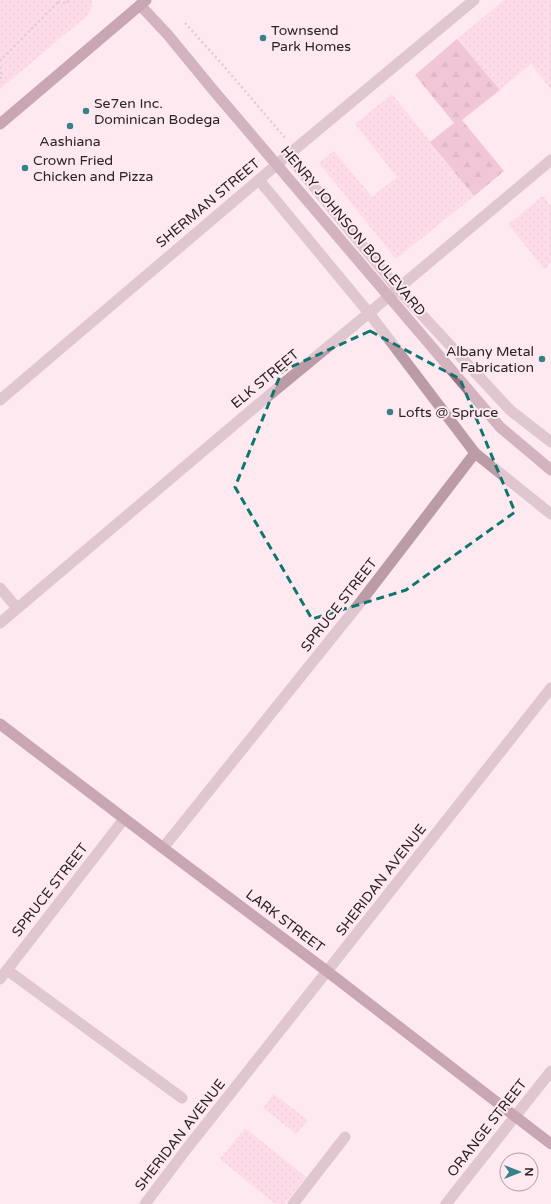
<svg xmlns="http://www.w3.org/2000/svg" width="551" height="1204" font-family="'Varela Round',sans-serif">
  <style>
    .grass { fill: url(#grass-dots) }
    .forest { fill: url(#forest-firs) }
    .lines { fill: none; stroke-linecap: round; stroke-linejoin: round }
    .path { stroke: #baa9af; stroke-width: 2.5; stroke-dasharray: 2 3; stroke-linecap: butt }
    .service { stroke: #bb9ba6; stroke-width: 11 }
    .minor { stroke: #bb9ba6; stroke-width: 11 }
    .secondary { stroke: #9f7183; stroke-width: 11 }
    .primary { stroke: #8a546a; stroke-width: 11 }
    .marked { fill: none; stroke: #0f766e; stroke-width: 3; stroke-dasharray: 8 5; stroke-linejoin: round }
    .poi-dot { fill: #398188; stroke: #fee9f0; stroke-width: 1.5 }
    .labels { text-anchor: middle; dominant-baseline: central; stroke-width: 4; stroke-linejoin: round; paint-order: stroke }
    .poi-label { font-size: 14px; fill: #2b2326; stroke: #fee9f0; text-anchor: start }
    .street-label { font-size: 14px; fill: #2b2326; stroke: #fee9f0 }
  </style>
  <defs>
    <pattern id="grass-dots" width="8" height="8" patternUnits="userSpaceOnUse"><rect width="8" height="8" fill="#fccbdd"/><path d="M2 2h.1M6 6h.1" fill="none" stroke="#d8aebe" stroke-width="1.8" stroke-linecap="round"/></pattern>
    <pattern id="forest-firs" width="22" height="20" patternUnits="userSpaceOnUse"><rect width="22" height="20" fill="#e29bb6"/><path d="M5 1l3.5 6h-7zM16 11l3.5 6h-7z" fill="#b77e94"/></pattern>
  </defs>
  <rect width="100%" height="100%" fill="#fee9f0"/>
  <g class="grass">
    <polygon points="0,0 92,0 92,6 88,15 0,89"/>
    <polygon points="504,0 551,0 551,89 531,64 500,90 457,39"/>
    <polygon points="392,94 474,196 396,259 319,163 334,151 372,197 397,177 355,124"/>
    <polygon points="543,196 551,207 551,261 545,270 508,224"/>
    <polygon points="274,1094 308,1120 296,1134 263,1108"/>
    <polygon points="245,1128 306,1177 285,1204 275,1204 220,1159"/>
  </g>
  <polygon class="forest" points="457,39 500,90 462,120 504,171 474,196 430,142 454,123 415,75"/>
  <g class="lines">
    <g class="path">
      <polyline points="58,2 66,3 71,0"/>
      <polyline points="185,23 222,64 286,139"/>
      <polyline points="0,61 58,2 57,0"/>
      <polyline points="0,67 1,77 0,81"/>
    </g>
    <g class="service">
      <polyline points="0,588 17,608"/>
      <polyline points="7,970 182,1098"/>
      <polyline points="293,1204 345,1137"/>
    </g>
    <g class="minor">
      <polyline points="288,155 398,289 510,410 551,442"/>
      <polyline points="259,180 369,313 475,453 551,514"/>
      <polyline points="0,400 288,155 474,0"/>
      <polyline points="0,623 267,397 369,313 551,160"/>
      <polyline points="163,848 359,604 475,453"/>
      <polyline points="0,979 124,819"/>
      <polyline points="145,1204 188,1147 551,688"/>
      <polyline points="446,1204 551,1071"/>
    </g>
    <polyline class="secondary" points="140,5 168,35 214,91 500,427 551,470"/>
    <g class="primary">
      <polyline points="0,124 146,0"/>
      <polyline points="0,724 163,848 328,972 551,1144"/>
    </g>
  </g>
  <path d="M0 0H551V1204H0ZM370,331L460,379L515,512L406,590L312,619L235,487L282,371Z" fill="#fee9f0" fill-opacity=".55" fill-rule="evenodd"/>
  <path class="marked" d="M370,331L460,379L515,512L406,590L312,619L235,487L282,371Z"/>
  <g class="poi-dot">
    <circle cx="263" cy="38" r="4"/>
    <circle cx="86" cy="111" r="4"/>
    <circle cx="70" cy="126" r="4"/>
    <circle cx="25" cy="168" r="4"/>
    <circle cx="542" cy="359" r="4"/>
    <circle cx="390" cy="412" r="4"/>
  </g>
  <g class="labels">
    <g class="poi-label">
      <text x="271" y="30">Townsend<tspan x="271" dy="16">Park Homes</tspan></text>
      <text x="94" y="103">Se7en Inc.<tspan x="94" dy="16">Dominican Bodega</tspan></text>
      <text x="70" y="141" text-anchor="middle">Aashiana</text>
      <text x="33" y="160">Crown Fried<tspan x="33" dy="16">Chicken and Pizza</tspan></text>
      <text x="534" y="351" text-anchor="end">Albany Metal<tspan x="534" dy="16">Fabrication</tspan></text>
      <text x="398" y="412">Lofts @ Spruce</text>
    </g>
    <g class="street-label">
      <text transform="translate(208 203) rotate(-40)">SHERMAN STREET</text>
      <text transform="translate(353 231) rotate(50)">HENRY JOHNSON BOULEVARD</text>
      <text transform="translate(265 379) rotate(-40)">ELK STREET</text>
      <text transform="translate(339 605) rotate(-52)">SPRUCE STREET</text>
      <text transform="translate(381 880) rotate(-52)">SHERIDAN AVENUE</text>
      <text transform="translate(50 890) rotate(-52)">SPRUCE STREET</text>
      <text transform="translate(285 921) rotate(37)">LARK STREET</text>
      <text transform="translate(487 1128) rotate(-52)">ORANGE STREET</text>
      <text transform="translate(180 1135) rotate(-52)">SHERIDAN AVENUE</text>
    </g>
  </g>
  <g transform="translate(519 1172) rotate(90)"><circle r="19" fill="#fee9f0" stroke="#aa9a9f"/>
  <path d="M0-3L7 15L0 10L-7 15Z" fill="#398188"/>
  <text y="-6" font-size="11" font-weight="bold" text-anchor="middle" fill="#2b2326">N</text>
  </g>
</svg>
